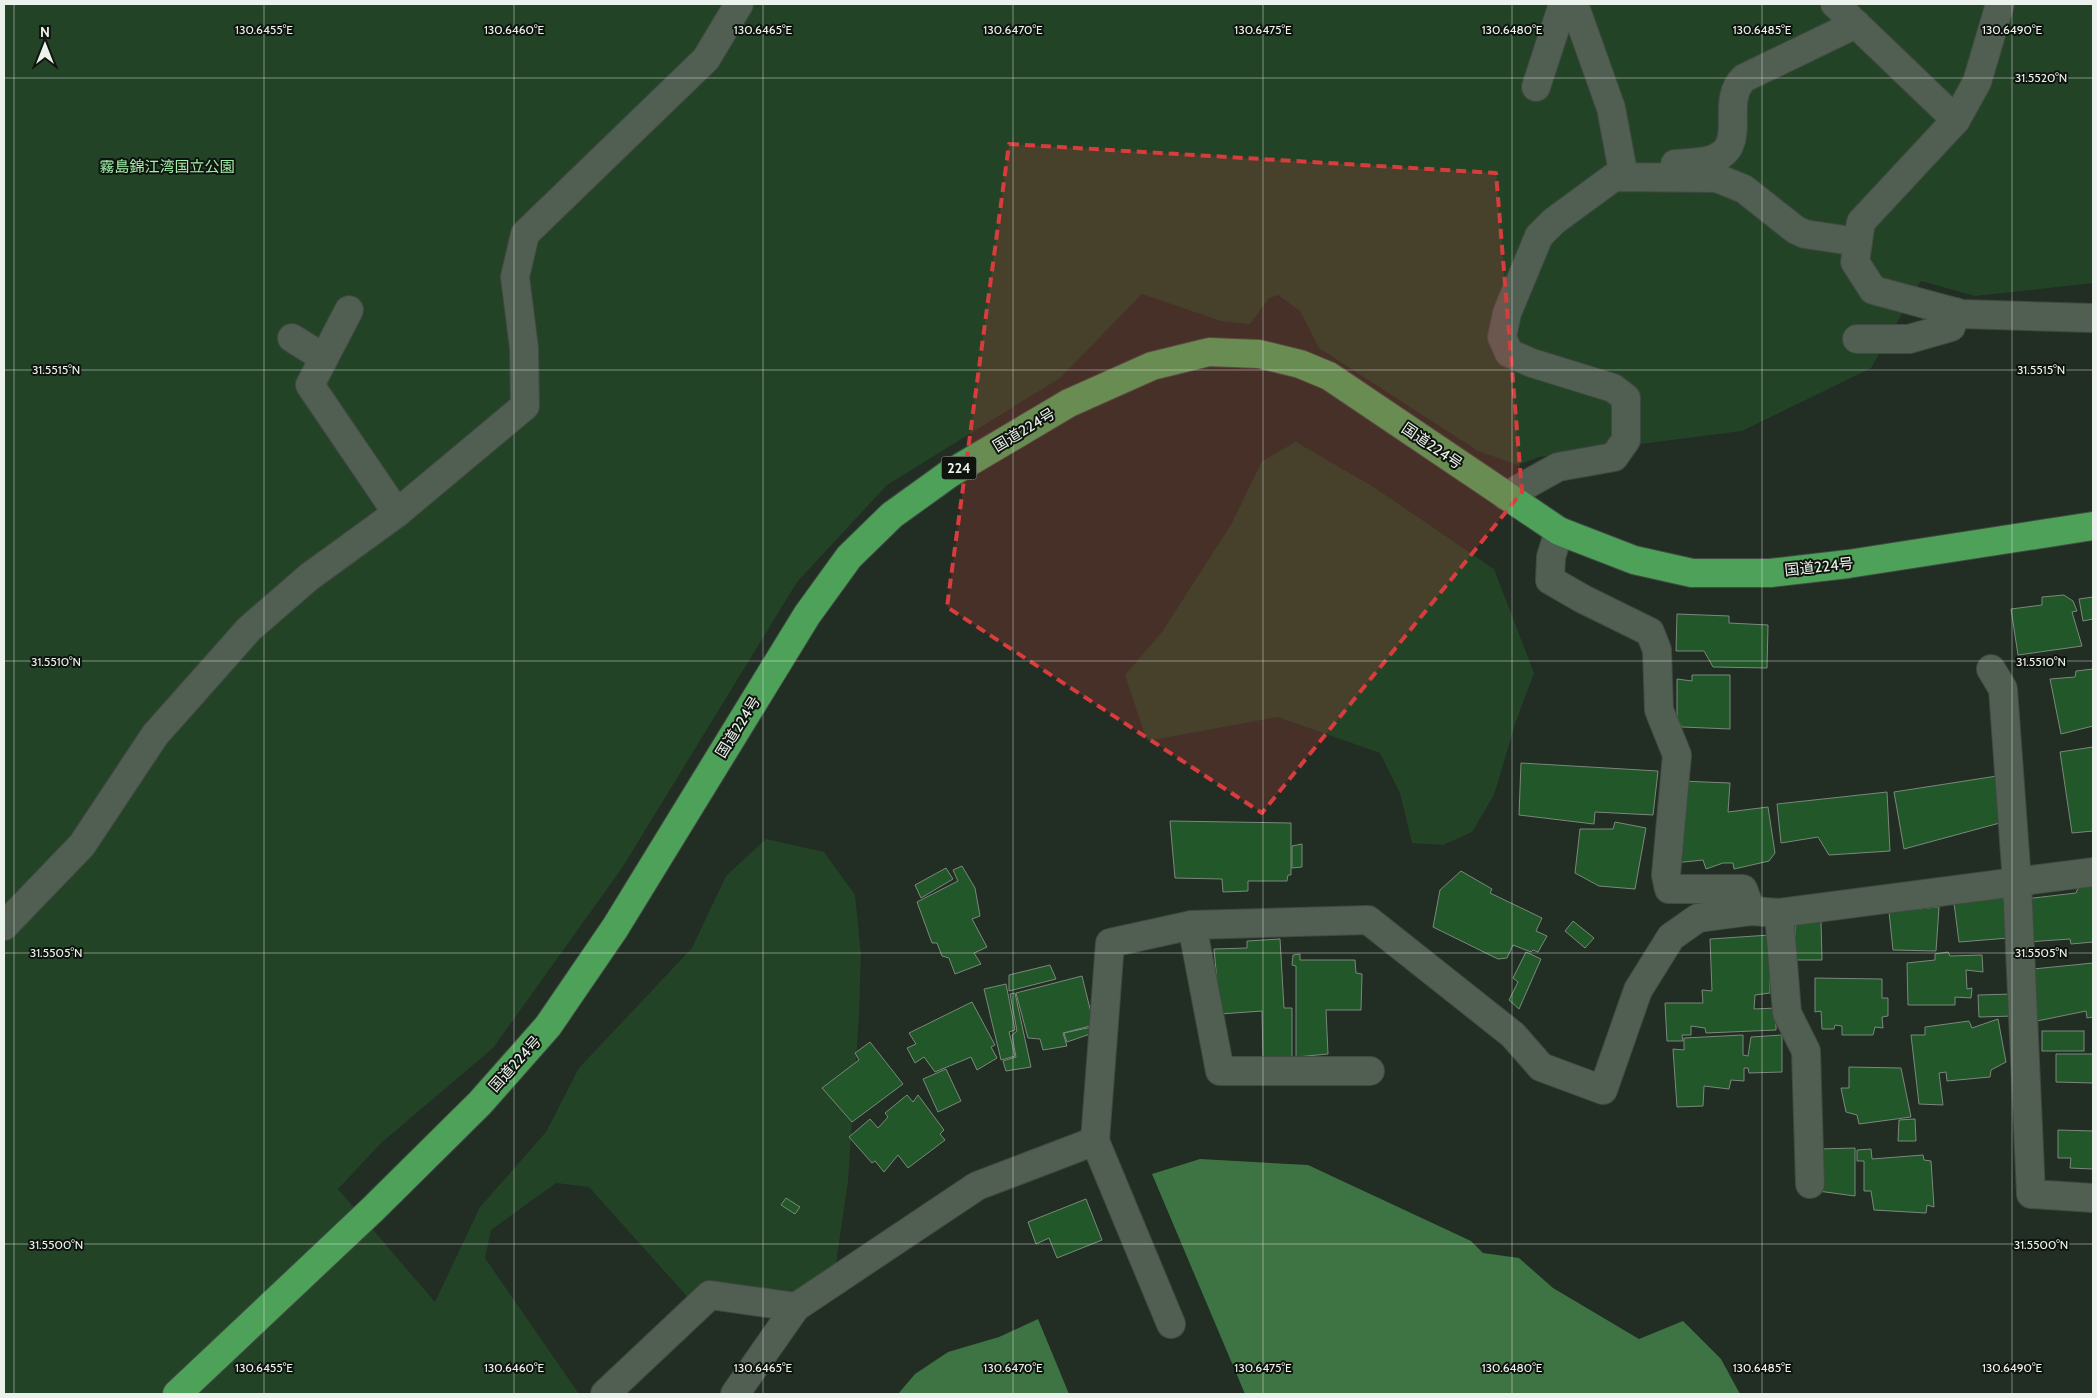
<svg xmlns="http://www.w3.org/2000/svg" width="2097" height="1398" font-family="Cabin,'Noto Sans JP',sans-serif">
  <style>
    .green { fill: #234327 }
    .water { fill: #3e7444 }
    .building { fill: #215729; stroke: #7b887c }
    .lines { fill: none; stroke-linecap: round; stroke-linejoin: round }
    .minor-casing { stroke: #414a42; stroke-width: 30 }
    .highway-casing { stroke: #414a42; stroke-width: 30 }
    .minor { stroke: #515e52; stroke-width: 28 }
    .highway { stroke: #4ea159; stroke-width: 28 }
    .marked { fill: #d83c3c; fill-opacity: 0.2; stroke: #d83c3c; stroke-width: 4; stroke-dasharray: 10 6; stroke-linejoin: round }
    .ticks { fill: none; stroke: #ebf2eb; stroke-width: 1; stroke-opacity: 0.45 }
    .labels { text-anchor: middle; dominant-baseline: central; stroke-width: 4; stroke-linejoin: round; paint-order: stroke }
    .shield { fill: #0f140f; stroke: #a9afa9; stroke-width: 1 }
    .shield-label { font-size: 14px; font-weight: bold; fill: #ebf2eb }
    .park-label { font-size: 15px; fill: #a2f0a9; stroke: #0f140f }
    .street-label { font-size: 15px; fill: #ebf2eb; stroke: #0f140f }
    .ticks-label { font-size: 12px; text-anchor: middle; fill: #ebf2eb; stroke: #0f140f; stroke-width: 4; stroke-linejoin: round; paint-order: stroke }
  </style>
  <rect width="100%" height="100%" fill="#222d23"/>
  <g class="green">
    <polygon points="4,4 2093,4 2093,283 1975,296 1921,281 1871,368 1742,431 1539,457 1518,465 1478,451 1319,348 1300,311 1278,295 1269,298 1250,324 1221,321 1142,294 1060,378 887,485 797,582 622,868 493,1048 381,1143 338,1189 435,1302 480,1207 546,1132 579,1068 692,948 726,876 766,839 824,852 855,895 861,954 859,1015 848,1181 836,1263 793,1293 692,1302 589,1187 556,1183 491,1230 485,1258 579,1394 4,1394"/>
    <polygon points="1296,442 1372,486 1494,569 1534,673 1516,721 1494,795 1472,832 1443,845 1412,843 1400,793 1380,753 1278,717 1147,741 1125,675 1162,632 1232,523 1262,461"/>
  </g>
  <g class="water">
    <polygon points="1200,1159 1308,1165 1471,1241 1483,1253 1519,1258 1553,1288 1639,1339 1683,1321 1721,1359 1740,1394 1245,1394 1152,1174"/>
    <polygon points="1038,1319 1069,1394 898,1394 915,1374 948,1352 999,1337"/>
  </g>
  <g class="building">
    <polygon points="2064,595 2073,601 2077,611 2072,612 2082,646 2018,655 2011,609 2042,605 2042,597"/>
    <polygon points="2093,597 2093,619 2083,621 2079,599"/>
    <polygon points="1677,614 1729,616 1729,623 1768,625 1767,668 1713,667 1704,651 1676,651"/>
    <polygon points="2093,669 2093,726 2061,734 2050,679 2075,677 2076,671"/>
    <polygon points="1692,675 1730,675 1730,729 1682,727 1677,718 1677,679 1692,681"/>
    <polygon points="2093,747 2093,831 2072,833 2060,752"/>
    <polygon points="1521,763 1658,771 1653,815 1595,812 1594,824 1519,815"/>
    <polygon points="1997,776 2007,821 1904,849 1894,792"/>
    <polygon points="1681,781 1730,783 1728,812 1768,807 1775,853 1769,861 1734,869 1733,863 1723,863 1706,869 1703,860 1674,863"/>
    <polygon points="1887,792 1890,851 1829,855 1818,837 1781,843 1777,804"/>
    <polygon points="1170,821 1291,823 1291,875 1288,875 1287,881 1248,881 1248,891 1223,892 1222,879 1175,878"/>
    <polygon points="1615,822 1646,828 1635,889 1599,886 1575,873 1580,829 1613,829"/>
    <polygon points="1302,844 1302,867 1292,868 1292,846"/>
    <polygon points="962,866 975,888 980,916 972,919 987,947 974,953 981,964 955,974 949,958 942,956 937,943 932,943 917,902 958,881 953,870"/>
    <polygon points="946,868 953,879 921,898 915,885"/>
    <polygon points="1461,871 1492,889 1490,893 1542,918 1536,931 1547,936 1538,952 1533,950 1531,952 1513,945 1507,958 1498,959 1433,927 1440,890"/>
    <polygon points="2093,886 2093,942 2071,944 2070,939 2027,942 2025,899 2076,893 2078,888"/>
    <polygon points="2003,898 2009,938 1959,942 1954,903"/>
    <polygon points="1939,907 1936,951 1893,950 1889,912"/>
    <polygon points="1573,921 1594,938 1585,948 1565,931"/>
    <polygon points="1821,921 1822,960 1796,960 1795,922"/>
    <polygon points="1770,935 1770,993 1755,995 1754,1009 1776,1008 1776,1030 1706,1033 1705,1028 1691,1026 1691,1035 1682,1035 1683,1041 1667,1041 1665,1003 1703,1003 1702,990 1712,991 1710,939"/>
    <polygon points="1280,939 1284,1008 1292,1008 1292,1057 1263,1058 1262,1011 1220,1014 1214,949 1247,948 1247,941"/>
    <polygon points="1526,952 1541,959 1519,1009 1509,1000 1518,982 1513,978"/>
    <polygon points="1948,952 1950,956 1982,955 1983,972 1966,970 1967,989 1972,988 1971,998 1955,997 1955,1005 1908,1005 1907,963 1935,960 1935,954"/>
    <polygon points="1300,954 1300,960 1355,960 1356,973 1362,974 1361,1010 1326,1010 1328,1054 1296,1057 1296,966 1292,965 1293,955"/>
    <polygon points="2093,963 2093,1017 2087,1018 2086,1011 2037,1021 2028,980 2033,969"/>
    <polygon points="1050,965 1056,979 1009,991 1009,975"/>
    <polygon points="1082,976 1094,1025 1063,1033 1067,1046 1043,1050 1040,1039 1028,1038 1016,993"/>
    <polygon points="1815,978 1882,979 1882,998 1888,998 1888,1016 1882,1017 1883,1028 1875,1027 1873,1035 1842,1035 1842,1026 1835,1025 1834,1029 1822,1029 1821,1011 1815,1012"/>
    <polygon points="1006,984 1015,1030 1009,1032 1015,1056 1001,1060 984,989"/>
    <polygon points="1015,993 1031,1067 1006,1071 1003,1061 1016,1057 1012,1035 1017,1031 1010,994"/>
    <polygon points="2013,994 2014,1016 1979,1017 1978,995"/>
    <polygon points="972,1002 995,1045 991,1047 997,1058 977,1070 971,1057 935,1072 924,1057 915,1063 907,1048 916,1044 909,1033"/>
    <polygon points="1998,1019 2006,1062 1991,1070 1990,1077 1947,1081 1946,1072 1939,1073 1943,1105 1919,1104 1911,1035 1925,1035 1925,1027 1969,1021 1972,1028"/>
    <polygon points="1092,1027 1093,1033 1067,1042 1064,1033"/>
    <rect x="2042" y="1031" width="42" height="20"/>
    <polygon points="1743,1035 1743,1055 1748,1056 1751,1037 1782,1035 1782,1072 1749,1073 1748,1068 1744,1068 1744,1081 1731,1080 1729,1089 1704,1086 1703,1106 1677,1107 1673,1049 1684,1050 1684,1038"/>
    <polygon points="870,1042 903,1084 852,1122 822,1088 859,1060 855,1053"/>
    <polygon points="2056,1054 2093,1054 2093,1083 2056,1082"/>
    <polygon points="1849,1067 1901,1068 1911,1117 1859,1124 1857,1115 1846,1112 1841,1088 1849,1088"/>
    <polygon points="946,1069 961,1101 938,1112 923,1079"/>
    <polygon points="907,1095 913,1102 918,1095 944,1130 940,1134 945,1140 908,1168 898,1155 884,1172 875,1161 872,1163 849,1137 870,1119 878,1128 888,1117 885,1113"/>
    <polygon points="1915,1119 1916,1141 1898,1141 1899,1120"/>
    <polygon points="2058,1130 2093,1131 2093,1169 2070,1168 2071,1158 2058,1158"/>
    <polygon points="1855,1148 1855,1196 1818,1191 1818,1149"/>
    <polygon points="1871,1149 1872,1159 1923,1155 1924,1160 1931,1161 1934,1207 1927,1205 1926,1213 1874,1210 1871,1191 1864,1191 1864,1161 1857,1161 1857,1150"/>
    <polygon points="786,1198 800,1207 795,1214 781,1205"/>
    <polygon points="1086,1199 1102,1240 1057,1258 1049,1238 1036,1244 1028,1222"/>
  </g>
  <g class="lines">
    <defs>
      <g id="minor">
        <polyline points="1574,4 1611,108 1624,177"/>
        <polyline points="1835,4 1956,120 1861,222 1855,262 1873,290 1962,314 2093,318"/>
        <polyline points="1536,87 1563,4"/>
        <polyline points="1956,120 1977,82 2000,4"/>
        <path d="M1675,164C1685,163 1696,163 1706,161C1754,150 1717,104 1744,78L1856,24"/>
        <polyline points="349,310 310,385 397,513"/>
        <polyline points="292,338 324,358"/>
        <polyline points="1857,339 1909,339 1951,327 1955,312"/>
        <polyline points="1506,496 1558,467 1614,457 1626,440 1626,398 1613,388 1532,363 1509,353 1502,337 1507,313 1539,236 1554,221 1614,177 1717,178 1744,189 1796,230 1805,234 1858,242"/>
        <polyline points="1559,531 1551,557 1550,580 1583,599 1650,632 1657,650 1659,710 1677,755 1666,875 1669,889 1743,889 1751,911"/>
        <polyline points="1991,669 2003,689 2017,882 2031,1194 2093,1198"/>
        <polyline points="1779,913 1787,1013 1806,1051 1810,1184"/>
        <polyline points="1192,925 1220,1071 1370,1071"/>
        <polyline points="4,926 82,845 155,735 249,629 309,577 397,513 525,406 524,348 515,277 525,234 706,59 739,4"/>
        <polyline points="1095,1141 1171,1324"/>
        <polyline points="605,1394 710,1295 796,1307"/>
        <polyline points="735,1394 796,1307 977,1186 1095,1141 1110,943 1192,925 1368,920 1513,1035 1541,1067 1603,1090 1638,990 1671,937 1698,918 1751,911 1779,913 2093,872"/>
      </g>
      <polyline id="highway" points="177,1394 373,1209 480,1103 548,1026 615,928 807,615 849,557 892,515 949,474 1069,403 1152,366 1209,352 1259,354 1300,364 1329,376 1559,531 1634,560 1692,573 1770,573 1848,564 2093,526"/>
    </defs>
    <use href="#minor" class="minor-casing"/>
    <use href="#highway" class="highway-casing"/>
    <use href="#minor" class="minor"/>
    <use href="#highway" class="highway"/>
  </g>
  <path class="marked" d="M1009,144L1496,173L1522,492L1262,813L947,607Z"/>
  <path class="ticks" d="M14,4V1394M264,4V1394M514,4V1394M763,4V1394M1013,4V1394M1263,4V1394M1512,4V1394M1762,4V1394M2012,4V1394M4,78H2093M4,370H2093M4,661H2093M4,953H2093M4,1244H2093"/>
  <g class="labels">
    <rect class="shield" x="941.5" y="456.5" width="35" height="23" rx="4"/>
    <g class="shield-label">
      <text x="959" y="468">224</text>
    </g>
    <g class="park-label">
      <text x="167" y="167">霧島錦江湾国立公園</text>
    </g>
    <g class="street-label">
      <text transform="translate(1024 430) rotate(-31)">国道224号</text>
      <text transform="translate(1432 446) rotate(34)">国道224号</text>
      <text transform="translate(1819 567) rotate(-6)">国道224号</text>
      <text transform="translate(738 727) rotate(-58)">国道224号</text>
      <text transform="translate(515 1064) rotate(-48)">国道224号</text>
    </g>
  </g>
  <g class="ticks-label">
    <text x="264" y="34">130.6455°E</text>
    <text x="514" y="34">130.6460°E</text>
    <text x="763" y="34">130.6465°E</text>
    <text x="1013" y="34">130.6470°E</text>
    <text x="1263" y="34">130.6475°E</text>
    <text x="1512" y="34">130.6480°E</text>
    <text x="1762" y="34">130.6485°E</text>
    <text x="2012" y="34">130.6490°E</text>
    <text x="2041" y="82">31.5520°N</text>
    <text x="56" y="374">31.5515°N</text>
    <text x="2041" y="374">31.5515°N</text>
    <text x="56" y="666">31.5510°N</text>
    <text x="2041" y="666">31.5510°N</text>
    <text x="56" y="957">31.5505°N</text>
    <text x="2041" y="957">31.5505°N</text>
    <text x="56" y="1249">31.5500°N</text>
    <text x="2041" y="1249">31.5500°N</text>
    <text x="264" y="1372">130.6455°E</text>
    <text x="514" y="1372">130.6460°E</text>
    <text x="763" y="1372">130.6465°E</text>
    <text x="1013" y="1372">130.6470°E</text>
    <text x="1263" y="1372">130.6475°E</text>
    <text x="1512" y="1372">130.6480°E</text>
    <text x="1762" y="1372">130.6485°E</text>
    <text x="2012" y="1372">130.6490°E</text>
  </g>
  <rect width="2097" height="1398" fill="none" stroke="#ebf2eb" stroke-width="10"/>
  <g transform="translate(45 45)" stroke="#0f140f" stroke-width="4" paint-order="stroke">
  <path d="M0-4L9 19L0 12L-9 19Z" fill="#ebf2eb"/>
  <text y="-8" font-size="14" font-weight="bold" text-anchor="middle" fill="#ebf2eb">N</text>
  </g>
</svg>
